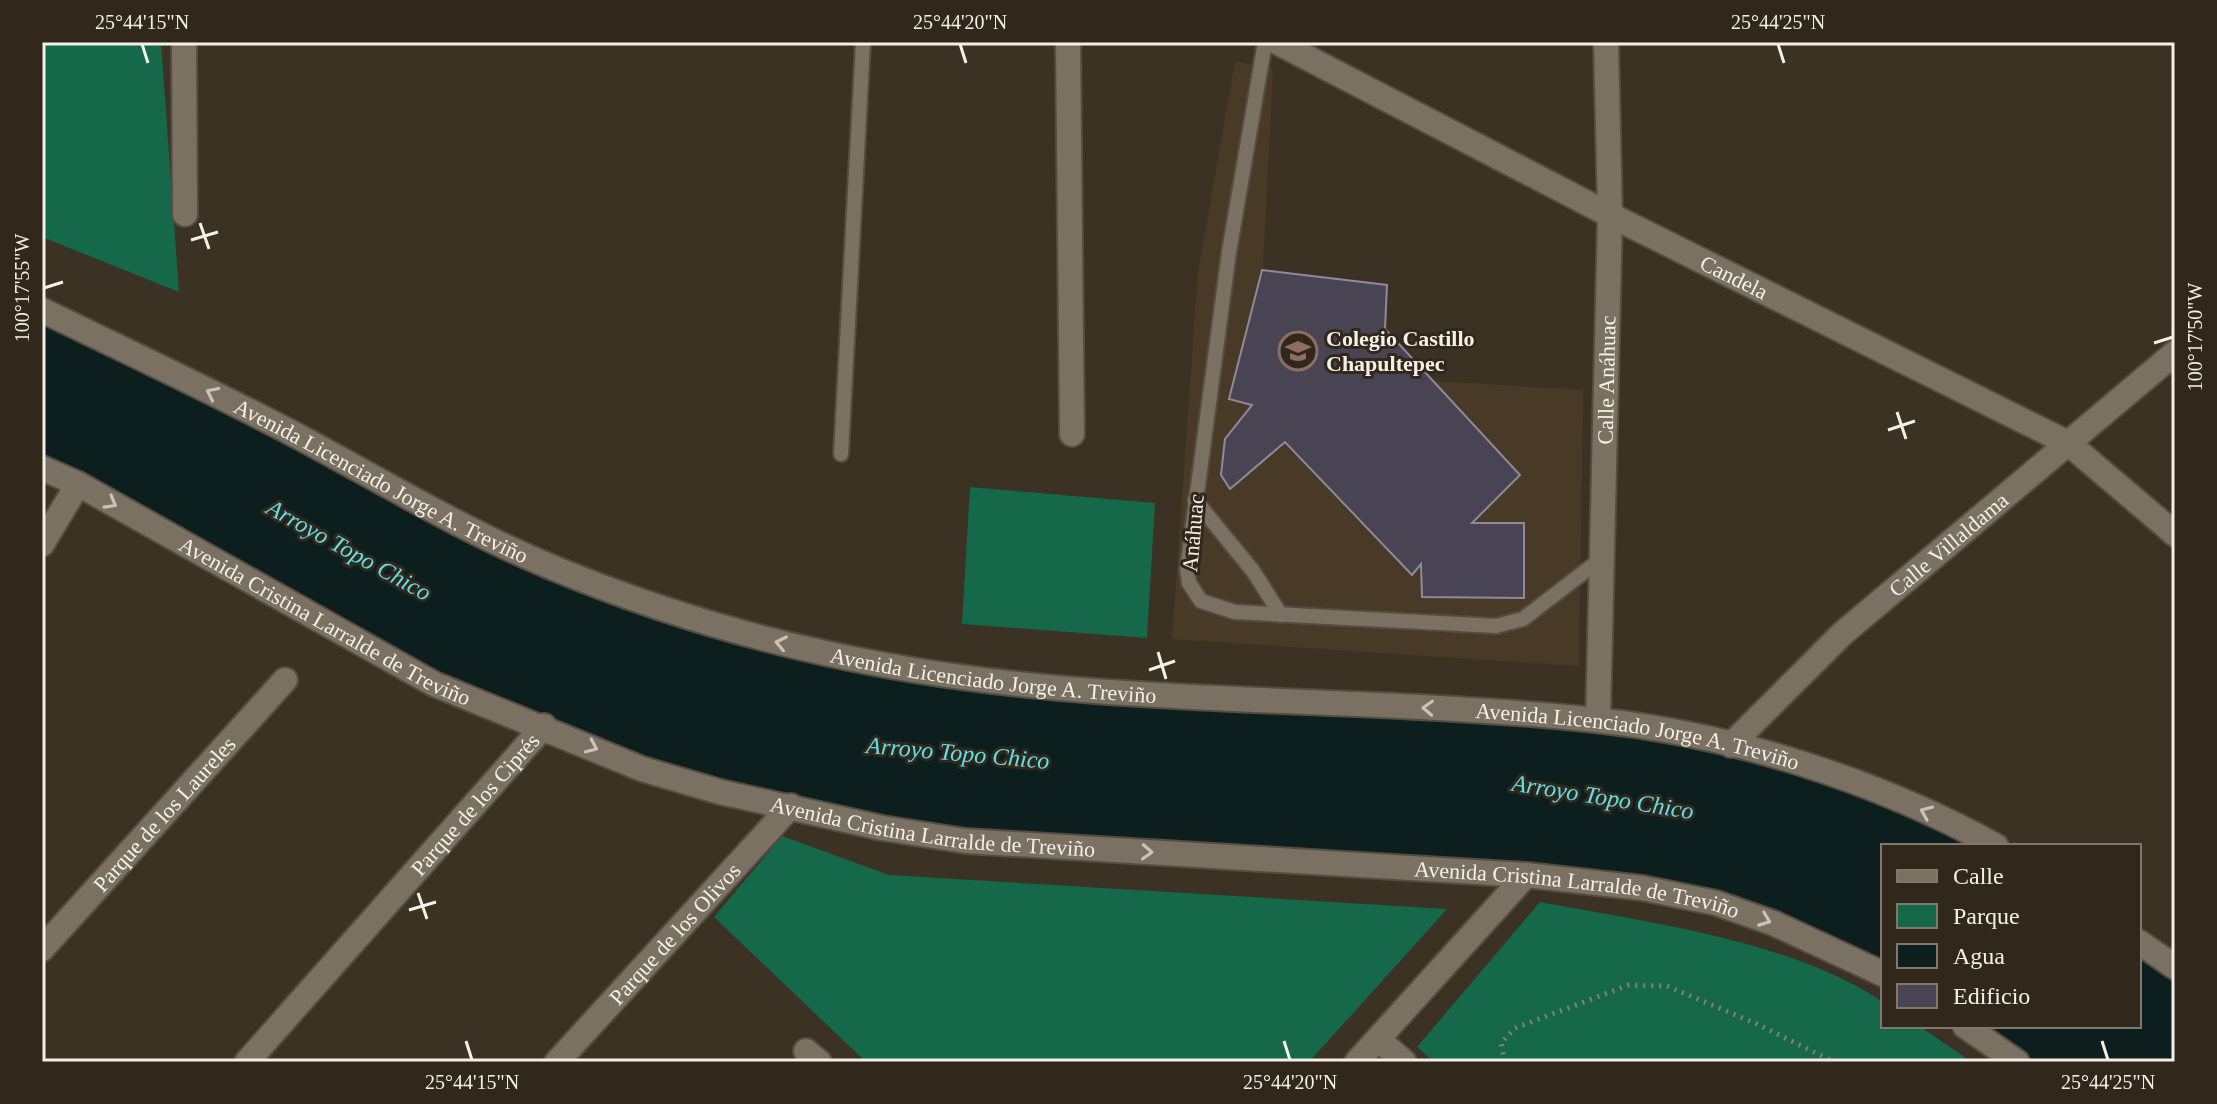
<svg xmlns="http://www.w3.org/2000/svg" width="2217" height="1104" font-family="Georgia,serif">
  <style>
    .built { fill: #483a27 }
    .green { fill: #156849 }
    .water { fill: #0d1e1f }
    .building { fill: #484453; stroke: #8f8a9b; stroke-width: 2 }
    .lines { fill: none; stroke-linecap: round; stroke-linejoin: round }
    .service-casing { stroke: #554d41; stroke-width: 18 }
    .minor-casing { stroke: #554d41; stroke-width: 28 }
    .tertiary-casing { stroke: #554d41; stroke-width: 28 }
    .secondary-casing { stroke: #554d41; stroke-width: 28 }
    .path { stroke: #877f73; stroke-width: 5; stroke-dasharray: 2 6; stroke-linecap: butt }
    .service { stroke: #7b7162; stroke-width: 14 }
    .minor { stroke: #7b7162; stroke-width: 24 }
    .tertiary { stroke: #7b7162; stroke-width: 24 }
    .secondary { stroke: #7b7162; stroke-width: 24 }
    .oneway { stroke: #cbc3b8 }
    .ticks { fill: none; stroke: #f6efe7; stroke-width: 3 }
    .labels { text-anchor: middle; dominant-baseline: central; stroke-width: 6; stroke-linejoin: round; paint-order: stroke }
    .street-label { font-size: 22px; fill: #f6efe7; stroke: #31281b }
    .poi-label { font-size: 22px; font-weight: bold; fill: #f6efe7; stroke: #31281b; text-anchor: start }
    .water-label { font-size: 24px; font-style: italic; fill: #5ce1ec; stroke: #31281b }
    .neatline { fill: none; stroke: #f6efe7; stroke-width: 3 }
    .ticks-label { font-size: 20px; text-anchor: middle; fill: #f6efe7 }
  </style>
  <rect width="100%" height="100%" fill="#3b3224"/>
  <polygon class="built" points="1235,61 1273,68 1263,269 1387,285 1385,329 1432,381 1583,390 1579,666 1172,639 1198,272"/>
  <g class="green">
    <polygon points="42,42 161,42 179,292 42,237"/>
    <polygon points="970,487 1155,503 1147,638 962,624"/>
    <polygon points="782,836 889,875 1447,909 1309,1062 866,1062 714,917"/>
    <path d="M1540,902C1646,922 1794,941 1883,1002V1026H1919L1972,1062H1434L1417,1047Z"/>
  </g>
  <g class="water">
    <polygon points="42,310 545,564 886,666 1433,708 1731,745 1995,846 1883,846 1883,978 1716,903 1095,849 720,792 434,684 42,468"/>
    <polygon points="2139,942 2175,967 2175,1062 2017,1062 1965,1026 2139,1026"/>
  </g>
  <polygon class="building" points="1262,270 1387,285 1385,329 1520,475 1472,523 1524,523 1524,598 1422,597 1421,564 1412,575 1285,442 1230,489 1221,475 1225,439 1252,405 1229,399"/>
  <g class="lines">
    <defs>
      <g id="service">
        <polyline points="1265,42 1229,252 1187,569 1189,583 1201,601 1235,612 1496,626 1523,619 1601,559"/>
        <polyline points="841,454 863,42"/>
        <polyline points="1195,500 1253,571 1281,615"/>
      </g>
      <g id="minor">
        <polyline points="184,42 185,214"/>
        <polyline points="1068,42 1072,434"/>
        <path id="s1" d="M1277,42L1610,215L2068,443L2175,534"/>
        <path id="s2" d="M1598,720L1610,215L1606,42"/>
        <path id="s3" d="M1731,745L1842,634L2175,353"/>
        <path id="s4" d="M42,949L285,680"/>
        <polyline points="1378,1039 1404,1062"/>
        <polyline points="806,1051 819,1062"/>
        <path id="s5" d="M247,1062L544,726"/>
        <path id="s6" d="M557,1062L791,806"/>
        <polyline points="1357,1062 1526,875"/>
      </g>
      <polyline id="tertiary" points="42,544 78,484"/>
      <g id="secondary">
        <path id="s7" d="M42,310C126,351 210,390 292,433C377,478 460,529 549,566C657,611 769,644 885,665C1119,708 1359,695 1595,720C1732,734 1876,780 1996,846"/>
        <path id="s8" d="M42,468L78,484L434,684L642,769L720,792L882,828L965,841L1526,875L1642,888L1716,903L1773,923L1883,974"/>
        <polyline points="2139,942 2175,967"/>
        <polyline points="1965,1026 2017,1062"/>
      </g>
    </defs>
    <use href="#service" class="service-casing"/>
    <use href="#minor" class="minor-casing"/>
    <use href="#tertiary" class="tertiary-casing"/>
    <use href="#secondary" class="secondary-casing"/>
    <polyline class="path" points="1505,1062 1501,1043 1515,1028 1629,985 1667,986 1757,1024 1834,1062"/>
    <use href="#service" class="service"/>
    <use href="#minor" class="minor"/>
    <use href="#tertiary" class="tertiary"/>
    <use href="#secondary" class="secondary"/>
  </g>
  <defs><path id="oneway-chevron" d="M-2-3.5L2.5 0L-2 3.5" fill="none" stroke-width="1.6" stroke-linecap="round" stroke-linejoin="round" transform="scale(2)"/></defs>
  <g class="oneway">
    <use href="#oneway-chevron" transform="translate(212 393) rotate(-154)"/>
    <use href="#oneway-chevron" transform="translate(111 503) rotate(30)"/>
    <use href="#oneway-chevron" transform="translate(781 643) rotate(-168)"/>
    <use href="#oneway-chevron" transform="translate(1428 708) rotate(-177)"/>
    <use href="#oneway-chevron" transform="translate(592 747) rotate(24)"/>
    <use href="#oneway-chevron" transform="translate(1926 812) rotate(-157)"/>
    <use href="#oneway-chevron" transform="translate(1147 852) rotate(3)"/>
    <use href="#oneway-chevron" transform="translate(1765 920) rotate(21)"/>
  </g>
  <path class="ticks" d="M142,44L148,63M960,44L966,63M1778,44L1784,63M200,223L209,249M191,240L218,232M44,288L63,282M2154,343L2173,337M1897,412L1906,439M1888,430L1915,421M1158,652L1166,679M1149,670L1175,661M418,893L427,919M409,910L436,902M466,1041L472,1060M1284,1041L1290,1060M2102,1041L2108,1060"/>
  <defs>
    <symbol id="school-ring" viewBox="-11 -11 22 22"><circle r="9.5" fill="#31281b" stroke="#8d6e63" stroke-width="1.5"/><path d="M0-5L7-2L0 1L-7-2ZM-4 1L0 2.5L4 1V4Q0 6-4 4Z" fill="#8d6e63"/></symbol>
  </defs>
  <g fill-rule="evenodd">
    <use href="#school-ring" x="1276" y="329" width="44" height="44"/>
  </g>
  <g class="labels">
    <g class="street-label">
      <text stroke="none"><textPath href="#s1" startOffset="514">Candela</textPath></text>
      <text stroke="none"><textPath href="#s2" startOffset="340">Calle Anáhuac</textPath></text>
      <text stroke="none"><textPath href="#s7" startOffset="380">Avenida Licenciado Jorge A. Treviño</textPath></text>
      <text transform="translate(1193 533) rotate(-85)">Anáhuac</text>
      <text stroke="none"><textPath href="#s3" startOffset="296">Calle Villaldama</textPath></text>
      <text stroke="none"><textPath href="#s8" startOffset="322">Avenida Cristina Larralde de Treviño</textPath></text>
      <text stroke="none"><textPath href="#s7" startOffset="1028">Avenida Licenciado Jorge A. Treviño</textPath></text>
      <text stroke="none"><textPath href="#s7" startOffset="1676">Avenida Licenciado Jorge A. Treviño</textPath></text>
      <text stroke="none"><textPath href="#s5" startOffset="344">Parque de los Ciprés</textPath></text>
      <text stroke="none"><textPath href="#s4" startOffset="182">Parque de los Laureles</textPath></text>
      <text stroke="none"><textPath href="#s8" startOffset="970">Avenida Cristina Larralde de Treviño</textPath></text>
      <text stroke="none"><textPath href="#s8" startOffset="1618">Avenida Cristina Larralde de Treviño</textPath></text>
      <text stroke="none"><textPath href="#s6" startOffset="174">Parque de los Olivos</textPath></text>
    </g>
    <g class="poi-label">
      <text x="1326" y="338">Colegio Castillo<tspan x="1326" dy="25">Chapultepec</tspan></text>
    </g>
    <g class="water-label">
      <text transform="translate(349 550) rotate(29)">Arroyo Topo Chico</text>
      <text transform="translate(958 753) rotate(5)">Arroyo Topo Chico</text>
      <text transform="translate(1603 797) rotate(9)">Arroyo Topo Chico</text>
    </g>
  </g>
  <rect width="2217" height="1104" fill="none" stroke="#31281b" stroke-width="88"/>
  <rect x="1881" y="844" width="260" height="184" fill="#31281b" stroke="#80786d" stroke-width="2"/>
  <rect x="1897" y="870" width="40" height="12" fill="#7b7162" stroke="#80786d" stroke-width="2"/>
  <text x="1953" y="884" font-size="24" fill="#f6efe7">Calle</text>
  <rect x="1897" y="904" width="40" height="24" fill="#156849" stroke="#80786d" stroke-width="2"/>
  <text x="1953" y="924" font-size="24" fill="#f6efe7">Parque</text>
  <rect x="1897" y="944" width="40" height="24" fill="#0d1e1f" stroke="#80786d" stroke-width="2"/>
  <text x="1953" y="964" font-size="24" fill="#f6efe7">Agua</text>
  <rect x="1897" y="984" width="40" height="24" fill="#484453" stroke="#80786d" stroke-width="2"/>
  <text x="1953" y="1004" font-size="24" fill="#f6efe7">Edificio</text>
  <rect x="44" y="44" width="2129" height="1016" class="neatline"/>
  <g class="ticks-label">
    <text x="142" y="29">25°44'15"N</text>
    <text x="960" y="29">25°44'20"N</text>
    <text x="1778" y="29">25°44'25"N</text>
    <text transform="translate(22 288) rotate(-90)" y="7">100°17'55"W</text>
    <text transform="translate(2195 337) rotate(-90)" y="7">100°17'50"W</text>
    <text x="472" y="1089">25°44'15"N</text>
    <text x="1290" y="1089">25°44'20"N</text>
    <text x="2108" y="1089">25°44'25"N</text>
  </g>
</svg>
